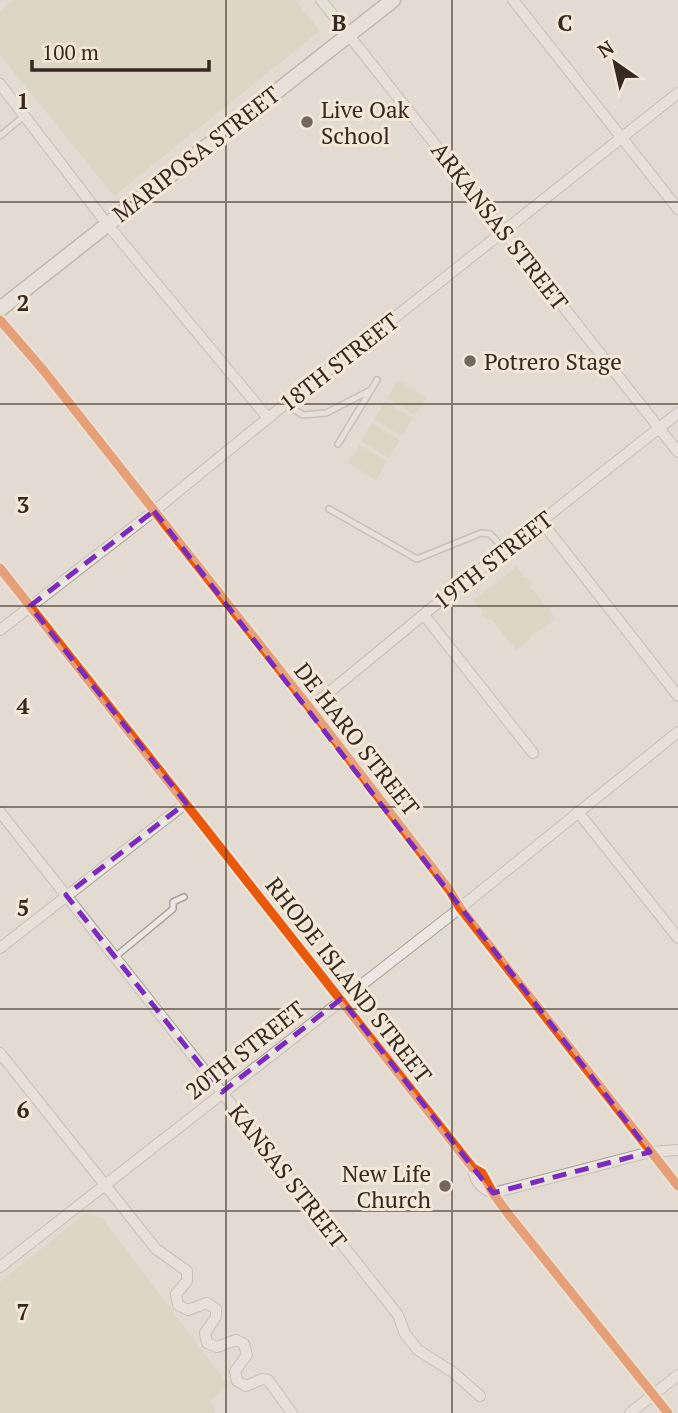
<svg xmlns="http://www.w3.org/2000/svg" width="678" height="1413" font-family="'PT Serif',serif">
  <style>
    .green { fill: #d4d1b4 }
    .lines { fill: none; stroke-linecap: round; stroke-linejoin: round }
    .lane-casing { stroke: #a9a199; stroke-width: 8 }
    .street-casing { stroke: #a9a199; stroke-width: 12 }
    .secondary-casing { stroke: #999089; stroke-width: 17 }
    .lane { stroke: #ece7e1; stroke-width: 5 }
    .street { stroke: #ece7e1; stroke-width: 10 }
    .secondary { stroke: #ece7e1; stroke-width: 14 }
    .cycleway-casing { stroke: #f3e7d8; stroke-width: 13 }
    .cycleway { stroke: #e8590c; stroke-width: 9 }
    .marked { fill: none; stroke: #7b2cbf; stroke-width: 5; stroke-dasharray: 14 9; stroke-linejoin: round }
    .grid { fill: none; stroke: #372921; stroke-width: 2; stroke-opacity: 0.55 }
    .poi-dot { fill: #73675f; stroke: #f3e7d8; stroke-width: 2.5 }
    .labels { text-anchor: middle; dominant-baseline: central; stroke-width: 6; stroke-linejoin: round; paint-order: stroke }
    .poi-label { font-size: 23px; fill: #372921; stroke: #f3e7d8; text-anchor: start }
    .street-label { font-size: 23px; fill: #372921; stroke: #f3e7d8 }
    .grid-label { font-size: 23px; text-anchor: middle; font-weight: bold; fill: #372921; stroke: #f3e7d8; stroke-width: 6; stroke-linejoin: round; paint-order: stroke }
  </style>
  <rect width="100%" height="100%" fill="#e3dbd1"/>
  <g class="green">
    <polygon points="13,0 295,0 320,31 114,196 0,55 0,11"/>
    <polygon points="398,380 426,397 415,415 387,398"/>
    <polygon points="385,401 413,418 402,436 374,420"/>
    <polygon points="372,423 400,440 389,458 361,441"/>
    <polygon points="360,445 387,461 376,480 348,463"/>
    <polygon points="517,566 525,578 529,577 528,580 532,585 530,587 547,606 549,605 551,607 549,610 556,619 530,637 529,641 516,650 491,619 488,620 485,616 483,617 481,615 483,611 473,600"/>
    <polygon points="86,1213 102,1218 229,1386 211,1400 216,1413 0,1413 0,1282"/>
  </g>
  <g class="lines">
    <defs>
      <g id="lane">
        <polyline points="0,136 24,116"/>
        <polyline points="285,404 303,415 326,413 371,390"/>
        <polyline points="338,444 377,380"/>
        <polyline points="329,509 417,559 481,533 490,534 505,550"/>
        <polyline points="115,957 173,909 173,902 184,897"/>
      </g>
      <g id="street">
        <polyline points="321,0 678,452"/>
        <polyline points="513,0 678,209"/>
        <polyline points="0,84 107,224 268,418"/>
        <polyline points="0,320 44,371 316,716 450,891 460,908 678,1186"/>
        <polyline points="541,521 678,696"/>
        <polyline points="0,568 473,1168 482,1173 493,1193 509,1215 668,1413"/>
        <polyline points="424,615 533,753"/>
        <polyline points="0,630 154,511 268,418 678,93"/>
        <polyline points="310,708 434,606 678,413"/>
        <polyline points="0,812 398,1315 405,1334 418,1350 454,1373 480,1396"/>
        <polyline points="578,812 678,938"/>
        <polyline points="0,948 186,803"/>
        <polyline points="0,1053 156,1249 187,1271 187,1281 176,1294 178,1305 188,1310 207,1303 216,1309 216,1317 205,1333 207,1343 217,1347 236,1340 244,1344 247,1355 235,1371 237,1381 246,1386 262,1379 268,1380 292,1413"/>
        <path d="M473,1168C475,1181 480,1188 493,1193"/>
        <polyline points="493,1193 650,1152 678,1150"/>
        <polyline points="0,1267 460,908 678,732"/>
        <polyline points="630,1413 678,1375"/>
      </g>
      <polyline id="secondary" points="0,309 393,0"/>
    </defs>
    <use href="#lane" class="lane-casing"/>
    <use href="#street" class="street-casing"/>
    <use href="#secondary" class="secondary-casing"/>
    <use href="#lane" class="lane"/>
    <use href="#street" class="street"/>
    <use href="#secondary" class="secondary"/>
    <defs>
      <g id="cycleway">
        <polyline points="0,320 44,371 316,716 450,891 460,908 678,1186"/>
        <polyline points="0,568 473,1168 482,1173 493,1193 509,1215 668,1413"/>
      </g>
    </defs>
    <use href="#cycleway" class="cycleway-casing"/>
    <use href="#cycleway" class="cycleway"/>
  </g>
  <path d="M0 0H678V1413H0ZM154,511L650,1152L493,1193L341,999L222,1092L66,895L186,803L30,606Z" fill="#e3dbd1" fill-opacity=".55" fill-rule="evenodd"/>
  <path class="marked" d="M154,511L650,1152L493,1193L341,999L222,1092L66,895L186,803L30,606Z"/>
  <path class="grid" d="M226,0V1413M452,0V1413M0,202H678M0,404H678M0,606H678M0,807H678M0,1009H678M0,1211H678"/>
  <g class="poi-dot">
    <circle cx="307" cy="122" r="7"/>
    <circle cx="470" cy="361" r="7"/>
    <circle cx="445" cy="1186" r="7"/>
  </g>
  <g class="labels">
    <g class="poi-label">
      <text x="321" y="109">Live Oak<tspan x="321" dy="26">School</tspan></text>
      <text x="484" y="361">Potrero Stage</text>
      <text x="431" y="1173" text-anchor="end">New Life<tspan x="431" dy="26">Church</tspan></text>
    </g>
    <g class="street-label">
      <text transform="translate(196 154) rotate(-38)">MARIPOSA STREET</text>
      <text transform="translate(500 226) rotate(52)">ARKANSAS STREET</text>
      <text transform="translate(339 362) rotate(-38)">18TH STREET</text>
      <text transform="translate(493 560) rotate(-38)">19TH STREET</text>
      <text transform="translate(357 739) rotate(52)">DE HARO STREET</text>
      <text transform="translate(349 980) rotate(52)">RHODE ISLAND STREET</text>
      <text transform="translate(245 1050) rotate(-38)">20TH STREET</text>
      <text transform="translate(288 1176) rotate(52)">KANSAS STREET</text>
    </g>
  </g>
  <g class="grid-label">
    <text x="339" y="31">B</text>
    <text x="565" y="31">C</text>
    <text x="23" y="109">1</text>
    <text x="23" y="311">2</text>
    <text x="23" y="513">3</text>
    <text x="23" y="714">4</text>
    <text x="23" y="916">5</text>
    <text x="23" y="1118">6</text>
    <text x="23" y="1320">7</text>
  </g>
  <g transform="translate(615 63) rotate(326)" stroke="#f3e7d8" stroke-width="5" paint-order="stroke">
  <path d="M0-5L12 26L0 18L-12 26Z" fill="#372921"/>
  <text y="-10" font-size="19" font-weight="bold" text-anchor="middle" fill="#372921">N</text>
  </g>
  <path d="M32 60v10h177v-10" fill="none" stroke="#372921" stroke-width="3.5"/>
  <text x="42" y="60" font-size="21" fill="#372921" stroke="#f3e7d8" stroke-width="5" paint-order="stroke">100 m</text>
</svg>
